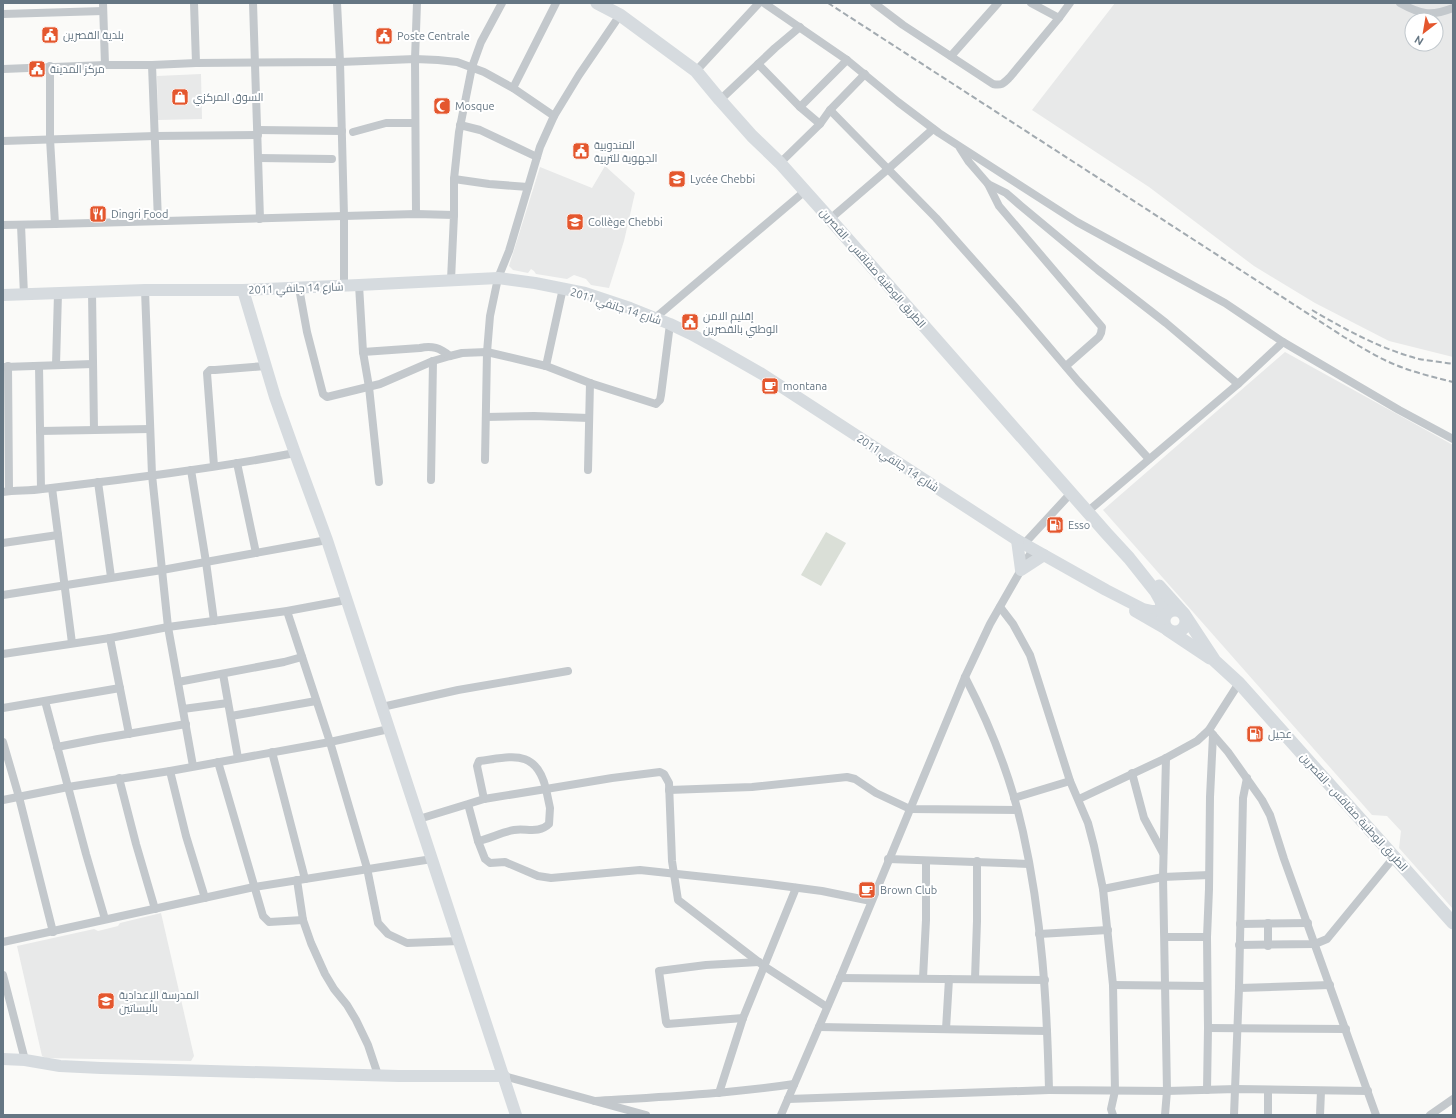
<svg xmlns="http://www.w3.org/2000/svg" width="1456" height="1118" font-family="Ubuntu,Cairo,sans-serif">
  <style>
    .built { fill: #e8e9e9; fill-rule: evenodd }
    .pitch { fill: #dadfd7 }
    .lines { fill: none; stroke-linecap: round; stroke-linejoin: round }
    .street { stroke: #c3c8cc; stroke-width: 8 }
    .secondary { stroke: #d6dbdf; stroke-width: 12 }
    .primary { stroke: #d6dbdf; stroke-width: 13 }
    .rail { stroke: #a2aab0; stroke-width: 2; stroke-dasharray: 6 3; stroke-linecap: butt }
    .labels { text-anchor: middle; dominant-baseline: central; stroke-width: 4; stroke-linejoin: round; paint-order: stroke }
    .poi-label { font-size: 11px; fill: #657683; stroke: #fff; text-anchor: start }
    .street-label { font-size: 11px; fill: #657683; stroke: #fff }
  </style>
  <rect width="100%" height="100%" fill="#fafaf8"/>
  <g class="built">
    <path d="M1115,3H1453V357L1389,341L1315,303L1254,266L1149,187L1032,110ZM1412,20H1436V44H1412Z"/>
    <polygon points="201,74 202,119 158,120 157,76"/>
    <polygon points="605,166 635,193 624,241 609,288 591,285 586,279 574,275 567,279 536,274 534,271 531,269 528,273 513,270 509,266 540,167 592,188"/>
    <polygon points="1285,352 1453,445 1453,909 1399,848 1401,831 1387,816 1372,815 1103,510"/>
    <polygon points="161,913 194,1056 191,1061 46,1058 42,1056 17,946 94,929 98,931 118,926 120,923"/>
  </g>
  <polygon class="pitch" points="826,532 846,543 821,586 801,575"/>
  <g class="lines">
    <g class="street">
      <polyline points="103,3 105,65"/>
      <polyline points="194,3 196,63"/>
      <polyline points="253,3 260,219"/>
      <polyline points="337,3 340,62 344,216 344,286"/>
      <polyline points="764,3 847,60 898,102 939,133 1077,222 1225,303 1283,342 1399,410 1453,439"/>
      <path d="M874,3L903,25L993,84C1002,86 1004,83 1010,77L1059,18"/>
      <polyline points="1031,3 1059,18 1070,3"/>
      <path d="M1400,3C1420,14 1430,17 1453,8"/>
      <polyline points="3,14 103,11"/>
      <polyline points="951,56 998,3"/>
      <polyline points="758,64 800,107 820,124"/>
      <polyline points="152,65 158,221"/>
      <polyline points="50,66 50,139 55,224"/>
      <polyline points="3,69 105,65 152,65 196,63 340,62 415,59 438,60 457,62 484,72 513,88 554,116"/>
      <polyline points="696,71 759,3"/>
      <polyline points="513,88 556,3"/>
      <polyline points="720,100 775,48 800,27"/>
      <polyline points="800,107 847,60"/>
      <polyline points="830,110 865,74"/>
      <polyline points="460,125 480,130 537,157"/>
      <polyline points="258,130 342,131"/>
      <polyline points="353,132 386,123 415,123"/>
      <polyline points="3,141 155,136 258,135"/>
      <polyline points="960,148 969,162 988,184 1006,193 1021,206 1098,270 1166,323 1238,384"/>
      <polyline points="259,158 332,159"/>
      <polyline points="780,163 820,124 830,110 936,218 1015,307 1078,381 1149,459"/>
      <polyline points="454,179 489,184 528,187"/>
      <polyline points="988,184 999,206 1102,327 1101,333 1099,337 1066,366"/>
      <polyline points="416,214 415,59 417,3"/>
      <polyline points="454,215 454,179 459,132 472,67 481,42 502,3"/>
      <polyline points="830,219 887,170 933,129"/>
      <polyline points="3,225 55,224 416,214 454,215 451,280"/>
      <polyline points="21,225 24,295"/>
      <polyline points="359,285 363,352 369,387 379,482"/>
      <polyline points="299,288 307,332 323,394 327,397 380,384 433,361 450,356 462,353 487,352 546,366 590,383 656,404 660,400 661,395 670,324"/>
      <polyline points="145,290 152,475 168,627 193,766"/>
      <polyline points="92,292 94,430"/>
      <polyline points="655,318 805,191"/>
      <path d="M363,352L420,348C432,345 440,348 450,356"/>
      <polyline points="56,365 58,293"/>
      <polyline points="8,366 9,491"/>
      <polyline points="39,366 41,489"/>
      <polyline points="546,366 563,288"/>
      <polyline points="4,367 93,364"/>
      <polyline points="486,417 534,416 589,418"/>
      <polyline points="40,431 150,429"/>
      <polyline points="485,460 487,352 490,316 498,278 509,251 540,147 554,116 579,75 620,15"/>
      <polyline points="237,463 256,553"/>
      <polyline points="214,466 207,373 210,370 215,370 265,366"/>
      <polyline points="191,470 206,562 214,621"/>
      <polyline points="588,470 590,383"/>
      <polyline points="431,480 433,361"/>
      <polyline points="98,482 111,577"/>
      <polyline points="52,488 72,643"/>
      <path d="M3,492C16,490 29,491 42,489C126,479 211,469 295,453"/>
      <polyline points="1087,512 1238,384 1283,342"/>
      <polyline points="3,543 58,535"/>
      <polyline points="1024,544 1071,493"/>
      <polyline points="3,595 162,570 327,540"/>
      <polyline points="1000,607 1013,624 1030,655 1070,781 1088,823 1094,846 1103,889 1113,985 1115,1091 1111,1109 1113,1115"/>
      <polyline points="287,611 330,742 367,868 378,923 388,934 407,943 459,941"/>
      <polyline points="110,638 129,734"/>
      <polyline points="3,654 110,638 168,627 287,611 346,600"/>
      <polyline points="223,674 238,758"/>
      <path d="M965,677C990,725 1011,778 1023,832C1042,917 1047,1004 1049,1090L1167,1091L1236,1089L1368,1091"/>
      <polyline points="178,682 284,662 302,657"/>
      <polyline points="45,701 86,854 105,919"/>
      <polyline points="382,707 458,690 568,671"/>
      <polyline points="3,708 120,688"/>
      <polyline points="183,709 228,703"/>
      <polyline points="231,716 316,701"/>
      <polyline points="1209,730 1228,752 1262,800 1270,815 1284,859 1376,1115"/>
      <polyline points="3,742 19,797 53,932"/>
      <polyline points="57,747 98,739 186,724"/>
      <polyline points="272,752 305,879"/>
      <polyline points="218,762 263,916 269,922 303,920"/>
      <polyline points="170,771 186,836 205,898"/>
      <polyline points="1132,773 1144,818 1163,853"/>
      <polyline points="119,778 136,844 155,909"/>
      <polyline points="669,790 752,787 847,777 855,779 876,793 910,809 1017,810"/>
      <polyline points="1014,798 1070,781"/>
      <path d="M484,799L477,766L479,761C512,757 536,748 546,789L612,778L660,772L664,774L669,783L672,861L678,900L764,966L827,1007"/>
      <polyline points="1079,799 1166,758 1197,741 1209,730 1239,683"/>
      <polyline points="3,800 68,787 170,771 330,742 389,729"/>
      <path d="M419,819L468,804L478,841C490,839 501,832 514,830C526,828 539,834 549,824L550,808L546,789L484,799L468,804"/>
      <polyline points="478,841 485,859 490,863 505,862 538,876 551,878 640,870 761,883 822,891 871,901"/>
      <polyline points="888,859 1029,864"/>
      <polyline points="297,880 303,920 311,943 325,974 334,989 347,1005 356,1020 368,1045 378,1075"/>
      <polyline points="1103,889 1163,877 1209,875"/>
      <polyline points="1240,924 1308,923"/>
      <polyline points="1039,934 1108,930"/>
      <polyline points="1165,937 1207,937"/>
      <polyline points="3,942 254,887 432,859"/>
      <polyline points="1239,945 1315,944 1327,939 1395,856"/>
      <polyline points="1268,946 1268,923"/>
      <polyline points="3,975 25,1060"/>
      <polyline points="840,978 1045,980"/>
      <polyline points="923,978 926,920 926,861"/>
      <polyline points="975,979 977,921 977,861"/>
      <polyline points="1113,985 1207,986"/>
      <polyline points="1239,988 1330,985"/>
      <polyline points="743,1018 667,1024 666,1022 659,971 706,965 759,962"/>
      <polyline points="819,1027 1047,1031"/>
      <polyline points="1208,1028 1346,1029"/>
      <polyline points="946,1029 949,979"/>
      <polyline points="504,1076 646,1115"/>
      <polyline points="1207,1090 1208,1028 1207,937 1209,889 1210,797 1213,735"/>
      <polyline points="719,1093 743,1018 796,888"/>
      <polyline points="788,1099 1049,1090"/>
      <path d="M595,1101C662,1097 728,1094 794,1084"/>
      <polyline points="781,1115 840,978 965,677 990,624 1033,549"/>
      <polyline points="1165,1115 1167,1091 1163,877 1166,758"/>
      <polyline points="1234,1115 1239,988 1243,798 1247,778"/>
      <polyline points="1268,1115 1268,1090"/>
      <polyline points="1320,1115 1321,1091"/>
      <polyline points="1430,1115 1453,1099"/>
    </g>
    <g class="secondary">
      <polyline points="243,290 275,397 295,453 327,540 516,1115"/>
      <polyline points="3,295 145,290 243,290 359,285 498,278 535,283 585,293 630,308 670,324 691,334 720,350 762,374 1017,540 1106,590 1143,609 1152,611 1169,611"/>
      <polyline points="1017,540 1021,570 1044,555"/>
      <polyline points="1135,611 1168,630"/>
      <polyline points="3,1059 25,1060 60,1066 101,1068 399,1076 504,1076"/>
    </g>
    <g class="primary">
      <polyline points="597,3 620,15 696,71 720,100 752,136 780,163 830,219 1107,534 1129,558 1156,592 1161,601 1164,617"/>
      <polyline points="1159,586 1184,614 1215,661 1239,683 1453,923"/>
      <circle cx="1175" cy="621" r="11"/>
      <polyline points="1168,630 1210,658"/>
    </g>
    <g class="rail">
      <path d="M828,3L1344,337C1361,347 1378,358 1396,365C1415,373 1434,377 1453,382"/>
      <path d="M1312,310C1346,330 1381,349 1419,359C1430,361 1442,362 1453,364"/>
    </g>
  </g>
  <defs>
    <symbol id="civic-square" viewBox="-11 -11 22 22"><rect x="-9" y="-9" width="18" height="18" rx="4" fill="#e4572e" stroke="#fff"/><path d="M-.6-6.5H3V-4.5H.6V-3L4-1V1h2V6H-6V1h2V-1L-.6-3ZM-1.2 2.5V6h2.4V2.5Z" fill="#fff"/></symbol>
    <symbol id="shop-square" viewBox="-11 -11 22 22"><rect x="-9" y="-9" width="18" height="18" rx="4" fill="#e4572e" stroke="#fff"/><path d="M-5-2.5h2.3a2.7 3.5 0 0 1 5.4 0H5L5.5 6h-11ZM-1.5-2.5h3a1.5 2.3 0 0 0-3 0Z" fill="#fff"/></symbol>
    <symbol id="mosque-square" viewBox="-11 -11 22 22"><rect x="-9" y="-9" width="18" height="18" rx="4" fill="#e4572e" stroke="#fff"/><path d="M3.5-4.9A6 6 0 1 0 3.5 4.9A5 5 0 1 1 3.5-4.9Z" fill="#fff"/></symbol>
    <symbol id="school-square" viewBox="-11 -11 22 22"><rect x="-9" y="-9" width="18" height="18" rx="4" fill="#e4572e" stroke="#fff"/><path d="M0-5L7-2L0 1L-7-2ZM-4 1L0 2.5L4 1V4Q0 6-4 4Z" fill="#fff"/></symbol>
    <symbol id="restaurant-square" viewBox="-11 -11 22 22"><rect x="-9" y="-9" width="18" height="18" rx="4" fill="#e4572e" stroke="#fff"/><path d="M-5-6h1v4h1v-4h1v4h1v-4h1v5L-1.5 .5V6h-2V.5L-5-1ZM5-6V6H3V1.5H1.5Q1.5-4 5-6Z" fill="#fff"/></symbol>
    <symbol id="cafe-square" viewBox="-11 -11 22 22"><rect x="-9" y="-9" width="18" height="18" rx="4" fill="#e4572e" stroke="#fff"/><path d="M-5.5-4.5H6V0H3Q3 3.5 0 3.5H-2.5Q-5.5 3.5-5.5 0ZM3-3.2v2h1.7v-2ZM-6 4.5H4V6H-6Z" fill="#fff"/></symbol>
    <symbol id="fuel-square" viewBox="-11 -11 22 22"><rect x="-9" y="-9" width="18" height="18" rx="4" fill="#e4572e" stroke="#fff"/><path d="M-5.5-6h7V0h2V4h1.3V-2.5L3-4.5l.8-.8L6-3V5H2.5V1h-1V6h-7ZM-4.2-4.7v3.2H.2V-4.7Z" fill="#fff"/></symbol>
  </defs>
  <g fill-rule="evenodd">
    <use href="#civic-square" x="40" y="25" width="20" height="20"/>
    <use href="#civic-square" x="374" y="26" width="20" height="20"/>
    <use href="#civic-square" x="27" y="59" width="20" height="20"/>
    <use href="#shop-square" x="170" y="87" width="20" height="20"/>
    <use href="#mosque-square" x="432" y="96" width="20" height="20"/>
    <use href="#civic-square" x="571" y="141" width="20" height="20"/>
    <use href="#school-square" x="667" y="169" width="20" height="20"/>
    <use href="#restaurant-square" x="88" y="204" width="20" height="20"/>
    <use href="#school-square" x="565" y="212" width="20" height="20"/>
    <use href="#civic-square" x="680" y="312" width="20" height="20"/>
    <use href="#cafe-square" x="760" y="376" width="20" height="20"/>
    <use href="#fuel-square" x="1045" y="515" width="20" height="20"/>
    <use href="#fuel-square" x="1245" y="724" width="20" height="20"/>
    <use href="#cafe-square" x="857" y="880" width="20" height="20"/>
    <use href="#school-square" x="96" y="991" width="20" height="20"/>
  </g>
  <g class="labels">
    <g class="poi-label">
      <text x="63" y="35">بلدية القصرين</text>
      <text x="397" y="36">Poste Centrale</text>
      <text x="50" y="69">مركز المدينة</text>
      <text x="193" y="97">السوق المركزي</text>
      <text x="455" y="106">Mosque</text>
      <text x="594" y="145">المندوبية<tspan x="594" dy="13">الجهوية للتربية</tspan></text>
      <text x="690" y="179">Lycée Chebbi</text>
      <text x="111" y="214">Dingri Food</text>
      <text x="588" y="222">Collège Chebbi</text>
      <text x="703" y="316">إقليم الامن<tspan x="703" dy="13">الوطني بالقصرين</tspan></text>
      <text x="783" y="386">montana</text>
      <text x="1068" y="525">Esso</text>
      <text x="1268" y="734">عجيل</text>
      <text x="880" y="890">Brown Club</text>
      <text x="119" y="995">المدرسة الإعدادية<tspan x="119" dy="13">بالبساتين</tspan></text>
    </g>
    <g class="street-label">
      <text transform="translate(873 268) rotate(49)">الطريق الوطنية صفاقس - القصرين</text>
      <text transform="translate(296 288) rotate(-2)">شارع 14 جانفي 2011</text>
      <text transform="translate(616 306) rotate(18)">شارع 14 جانفي 2011</text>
      <text transform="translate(898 463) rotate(33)">شارع 14 جانفي 2011</text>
      <text transform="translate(1354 812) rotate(48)">الطريق الوطنية صفاقس - القصرين</text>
    </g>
  </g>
  <rect width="1456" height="1118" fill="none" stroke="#657683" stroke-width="8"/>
  <g transform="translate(1424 32) rotate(211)"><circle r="19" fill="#ffffff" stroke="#c1c8cd"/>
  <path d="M0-3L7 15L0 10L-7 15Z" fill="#e4572e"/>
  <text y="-6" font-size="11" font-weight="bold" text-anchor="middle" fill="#657683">N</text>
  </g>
</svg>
